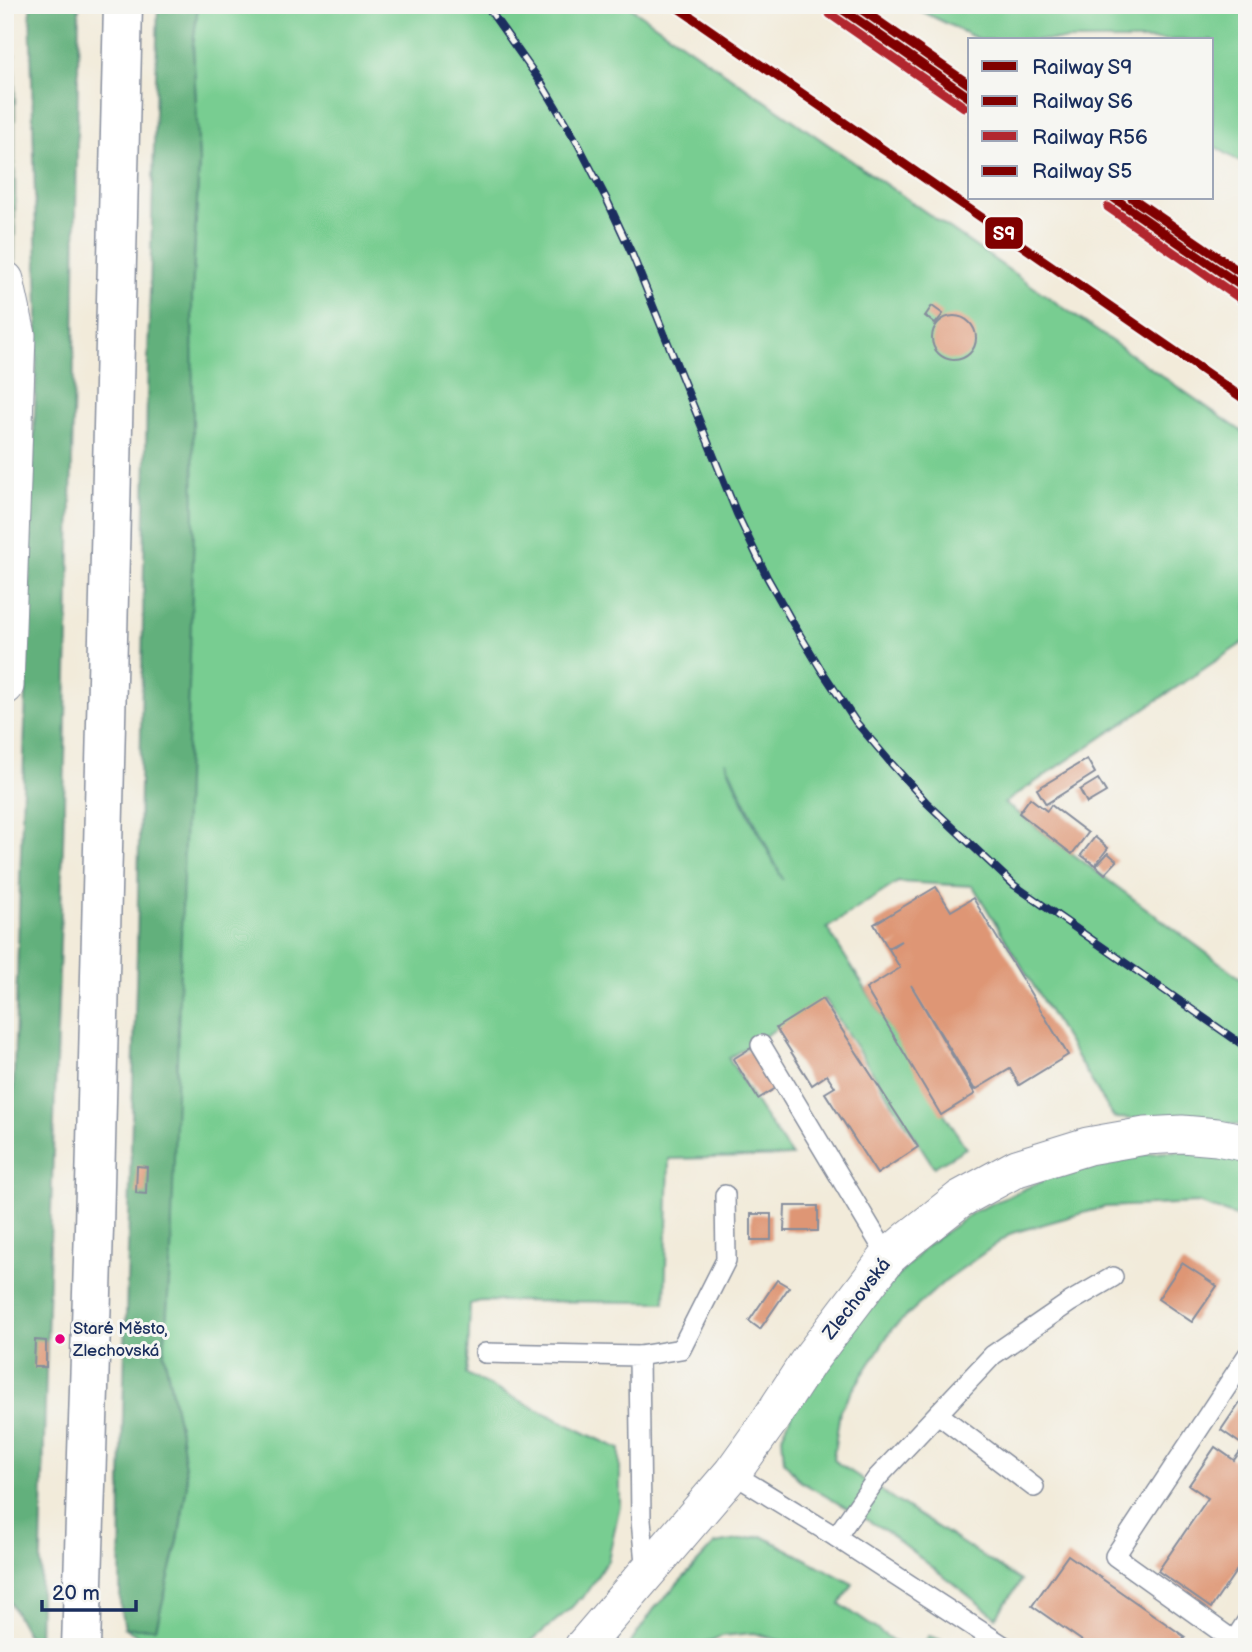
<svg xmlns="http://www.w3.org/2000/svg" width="1252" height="1652" font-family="'Balsamiq Sans',sans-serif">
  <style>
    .green { fill: #78cd91; stroke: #4a7e78; stroke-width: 2; fill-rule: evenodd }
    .forest { fill: #62b07b; stroke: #3e706c; stroke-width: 2 }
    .building { fill: #de9674 }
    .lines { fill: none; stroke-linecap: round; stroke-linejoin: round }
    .service-casing { stroke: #868d9c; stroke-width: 22 }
    .minor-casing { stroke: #868d9c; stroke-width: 39 }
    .primary-casing { stroke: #868d9c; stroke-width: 41 }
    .service { stroke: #fff; stroke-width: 19 }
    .minor { stroke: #fff; stroke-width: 37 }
    .primary { stroke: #fff; stroke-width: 38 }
    .rail-casing { stroke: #1b2f5e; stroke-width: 8 }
    .rail { stroke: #f6f6f2; stroke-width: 5; stroke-dasharray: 16; stroke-linecap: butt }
    .rail-1-casing { stroke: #f6f6f2; stroke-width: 14 }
    .rail-2-casing { stroke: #f6f6f2; stroke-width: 14 }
    .rail-3-casing { stroke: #f6f6f2; stroke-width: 14 }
    .rail-4-casing { stroke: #f6f6f2; stroke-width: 14 }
    .rail-1 { stroke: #800000; stroke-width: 9 }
    .rail-2 { stroke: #800000; stroke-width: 9 }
    .rail-3 { stroke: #b2272f; stroke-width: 9 }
    .rail-4 { stroke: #800000; stroke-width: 9 }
    .bus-dot { fill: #e5007d; stroke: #f6f6f2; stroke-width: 2.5 }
    .labels { text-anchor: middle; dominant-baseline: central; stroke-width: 6; stroke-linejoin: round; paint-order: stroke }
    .bus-label { font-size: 17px; fill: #1b2f5e; stroke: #f6f6f2; text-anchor: start }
    .street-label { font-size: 19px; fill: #1b2f5e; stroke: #f6f6f2 }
    .line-badge { stroke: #f6f6f2; stroke-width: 2.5 }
    .badge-label { font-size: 19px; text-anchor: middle; font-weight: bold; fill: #fff }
  </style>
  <rect width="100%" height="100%" fill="#f6f6f2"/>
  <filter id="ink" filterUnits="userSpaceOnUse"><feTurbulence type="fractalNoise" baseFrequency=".0143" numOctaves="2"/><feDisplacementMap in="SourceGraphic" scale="14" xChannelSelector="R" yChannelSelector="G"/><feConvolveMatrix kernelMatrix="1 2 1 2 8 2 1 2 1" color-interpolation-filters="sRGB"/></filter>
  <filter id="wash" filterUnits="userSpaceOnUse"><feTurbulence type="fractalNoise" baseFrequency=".00686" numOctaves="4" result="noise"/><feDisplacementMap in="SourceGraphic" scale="28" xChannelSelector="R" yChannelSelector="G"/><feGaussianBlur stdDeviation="1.57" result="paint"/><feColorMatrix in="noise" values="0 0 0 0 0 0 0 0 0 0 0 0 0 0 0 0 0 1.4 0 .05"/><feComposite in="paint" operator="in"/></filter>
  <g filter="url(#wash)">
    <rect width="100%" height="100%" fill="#f2ebda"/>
    <g class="green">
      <path d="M198,5H627L1247,435V640L1004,803L1247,983V1126L1219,1122L1114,1118L973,886L898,882L827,928L966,1148L934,1167L825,999L729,1058L759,1108L792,1156L669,1159L665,1302L481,1301L470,1304L468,1361L466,1374L589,1435L620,1449V1505L608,1560L582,1599H579L571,1608L524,1647H157L125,1628H156L178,1541L187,1484L181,1438L164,1354L171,1252L192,297L199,162L193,45ZM725,761L726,762L783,880L750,817Z"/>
      <polygon points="909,5 1236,5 1247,14 1247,166 1212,145 1212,40 980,40"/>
      <polygon points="1165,1152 1202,1152 1247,1159 1247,1220 1198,1203 1105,1207 1012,1233 946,1280 892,1329 840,1410 833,1460 1021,1581 996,1617 886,1531 800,1481 784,1461 782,1436 797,1402 872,1303 927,1245 975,1211 1069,1169 1127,1156"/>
      <polygon points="762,1536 853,1584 840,1604 902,1647 792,1647 788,1643 754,1633 722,1636 696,1647 628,1647 654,1609 715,1544"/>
      <polygon points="929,1636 947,1642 952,1647 921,1647"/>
    </g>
    <g class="forest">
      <path d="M30,5H79C76,286 71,566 63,847C55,1113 44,1380 39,1647H34L5,1593V1164L13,1104L38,310Z"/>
      <polygon points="158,5 198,5 193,45 199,162 192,297 194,529 171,1252 164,1354 181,1438 187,1484 178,1541 156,1628 125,1628 120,1605 121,1481 137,951 147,395"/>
      <polygon points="5,55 15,55 15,272 5,250"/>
    </g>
    <g id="blocks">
      <g class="building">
        <polygon points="932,306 943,314 935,324 925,316"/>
        <circle cx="954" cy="338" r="22"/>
        <polygon points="1087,759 1095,773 1046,804 1037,789"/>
        <polygon points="1098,779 1106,792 1087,803 1080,790"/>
        <polygon points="1030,798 1047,811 1051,805 1088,833 1072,854 1019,813"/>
        <polygon points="1095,837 1108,848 1095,865 1081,855"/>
        <polygon points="1108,853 1117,861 1105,874 1096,866"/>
        <polygon points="936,887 951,911 973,898 1068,1055 1019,1085 1010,1069 975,1090 911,985 975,1094 941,1115 866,989 900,968 889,949 901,941 888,948 874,924"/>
        <polygon points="822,999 918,1147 877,1174 825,1093 835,1087 827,1075 812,1085 776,1028"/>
        <polygon points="751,1048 776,1088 758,1099 733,1059"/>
        <polygon points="137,1166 147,1167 146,1194 136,1193"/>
        <polygon points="785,1206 818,1206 818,1231 784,1231"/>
        <rect x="751" y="1214" width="20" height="26"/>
        <polygon points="1182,1263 1217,1286 1192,1322 1158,1299"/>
        <polygon points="777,1280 789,1287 760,1329 749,1321"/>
        <polygon points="35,1340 46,1341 46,1367 34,1367"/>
        <polygon points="1242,1399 1247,1403 1247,1555 1211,1608 1158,1571 1208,1498 1189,1485 1215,1447 1234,1460 1244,1446 1221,1430"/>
        <polygon points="1068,1555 1185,1637 1178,1647 1091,1647 1032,1606"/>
      </g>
    </g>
  </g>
  <g filter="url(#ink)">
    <use href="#blocks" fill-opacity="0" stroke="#868d9c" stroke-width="2"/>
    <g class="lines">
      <defs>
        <g id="service">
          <polyline points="761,1045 888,1257"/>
          <polyline points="485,1353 639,1356 641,1520 646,1574"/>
          <polyline points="639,1356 681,1349 726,1260 725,1195"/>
          <polyline points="938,1414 1034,1487"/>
          <polyline points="732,1473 836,1537 1005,1647"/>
          <polyline points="836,1537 877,1478 993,1355 1070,1302 1113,1277"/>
          <polyline points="1234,1641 1115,1556 1247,1356"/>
          <polyline points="1230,1647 1247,1621"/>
        </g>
        <g id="minor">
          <polyline points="5,280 17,335 5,686"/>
          <polyline points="583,1647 732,1473 770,1420 808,1362 888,1257 909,1239 960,1199 1017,1168 1088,1146 1145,1136 1182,1134 1217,1137 1247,1143"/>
        </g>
        <polyline id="primary" points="81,1647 94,1228 123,5"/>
      </defs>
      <use href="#service" class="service-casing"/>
      <use href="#minor" class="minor-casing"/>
      <use href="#primary" class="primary-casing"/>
      <use href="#service" class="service"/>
      <use href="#minor" class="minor"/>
      <use href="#primary" class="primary"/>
      <defs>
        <polyline id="rail" points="486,5 542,84 578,144 607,200 632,254 737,514 767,577 794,625 822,671 856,722 890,762 927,803 1014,885 1247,1048"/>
      </defs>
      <use href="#rail" class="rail-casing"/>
      <use href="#rail" class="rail"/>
      <defs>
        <polyline id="rail-1" points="674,5 1247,401"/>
        <g id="rail-2">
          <polyline points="836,5 970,98"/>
          <polyline points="1114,198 1247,290"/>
        </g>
        <g id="rail-3">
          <polyline points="830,14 964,107"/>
          <polyline points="1108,207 1241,299"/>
        </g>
        <g id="rail-4">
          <polyline points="855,5 970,85"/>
          <polyline points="1132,198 1247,277"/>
        </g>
      </defs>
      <use href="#rail-1" class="rail-1-casing"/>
      <use href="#rail-2" class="rail-2-casing"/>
      <use href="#rail-3" class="rail-3-casing"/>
      <use href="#rail-4" class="rail-4-casing"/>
      <use href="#rail-1" class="rail-1"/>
      <use href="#rail-2" class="rail-2"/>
      <use href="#rail-3" class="rail-3"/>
      <use href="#rail-4" class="rail-4"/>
    </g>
  </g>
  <circle class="bus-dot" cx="60" cy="1339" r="6"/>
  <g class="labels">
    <g class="bus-label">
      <text x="73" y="1329">Staré Město,<tspan x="73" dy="22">Zlechovská</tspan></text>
    </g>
    <g class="street-label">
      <text transform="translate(857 1299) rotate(-52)">Zlechovská</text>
    </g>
  </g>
  <rect class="line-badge" x="984" y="216" width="40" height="34" rx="7" fill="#800000"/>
  <g class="badge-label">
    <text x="1004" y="240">S9</text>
  </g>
  <rect width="1252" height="1652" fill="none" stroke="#f6f6f2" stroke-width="28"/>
  <rect x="968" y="38" width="245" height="161" fill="#f6f6f2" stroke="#9ea6b7" stroke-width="2"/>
  <rect x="982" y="61" width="35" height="10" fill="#800000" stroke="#9ea6b7" stroke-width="2"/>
  <text x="1032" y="74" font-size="21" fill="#1b2f5e">Railway S9</text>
  <rect x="982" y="96" width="35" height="10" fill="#800000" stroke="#9ea6b7" stroke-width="2"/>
  <text x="1032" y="108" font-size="21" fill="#1b2f5e">Railway S6</text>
  <rect x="982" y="131" width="35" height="10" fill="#b2272f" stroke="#9ea6b7" stroke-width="2"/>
  <text x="1032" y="144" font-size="21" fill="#1b2f5e">Railway R56</text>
  <rect x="982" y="166" width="35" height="10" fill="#800000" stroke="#9ea6b7" stroke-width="2"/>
  <text x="1032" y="178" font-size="21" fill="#1b2f5e">Railway S5</text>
  <path d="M42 1600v10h94v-10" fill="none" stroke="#1b2f5e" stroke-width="3.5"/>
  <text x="52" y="1600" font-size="21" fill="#1b2f5e" stroke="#f6f6f2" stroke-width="5" paint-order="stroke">20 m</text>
</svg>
